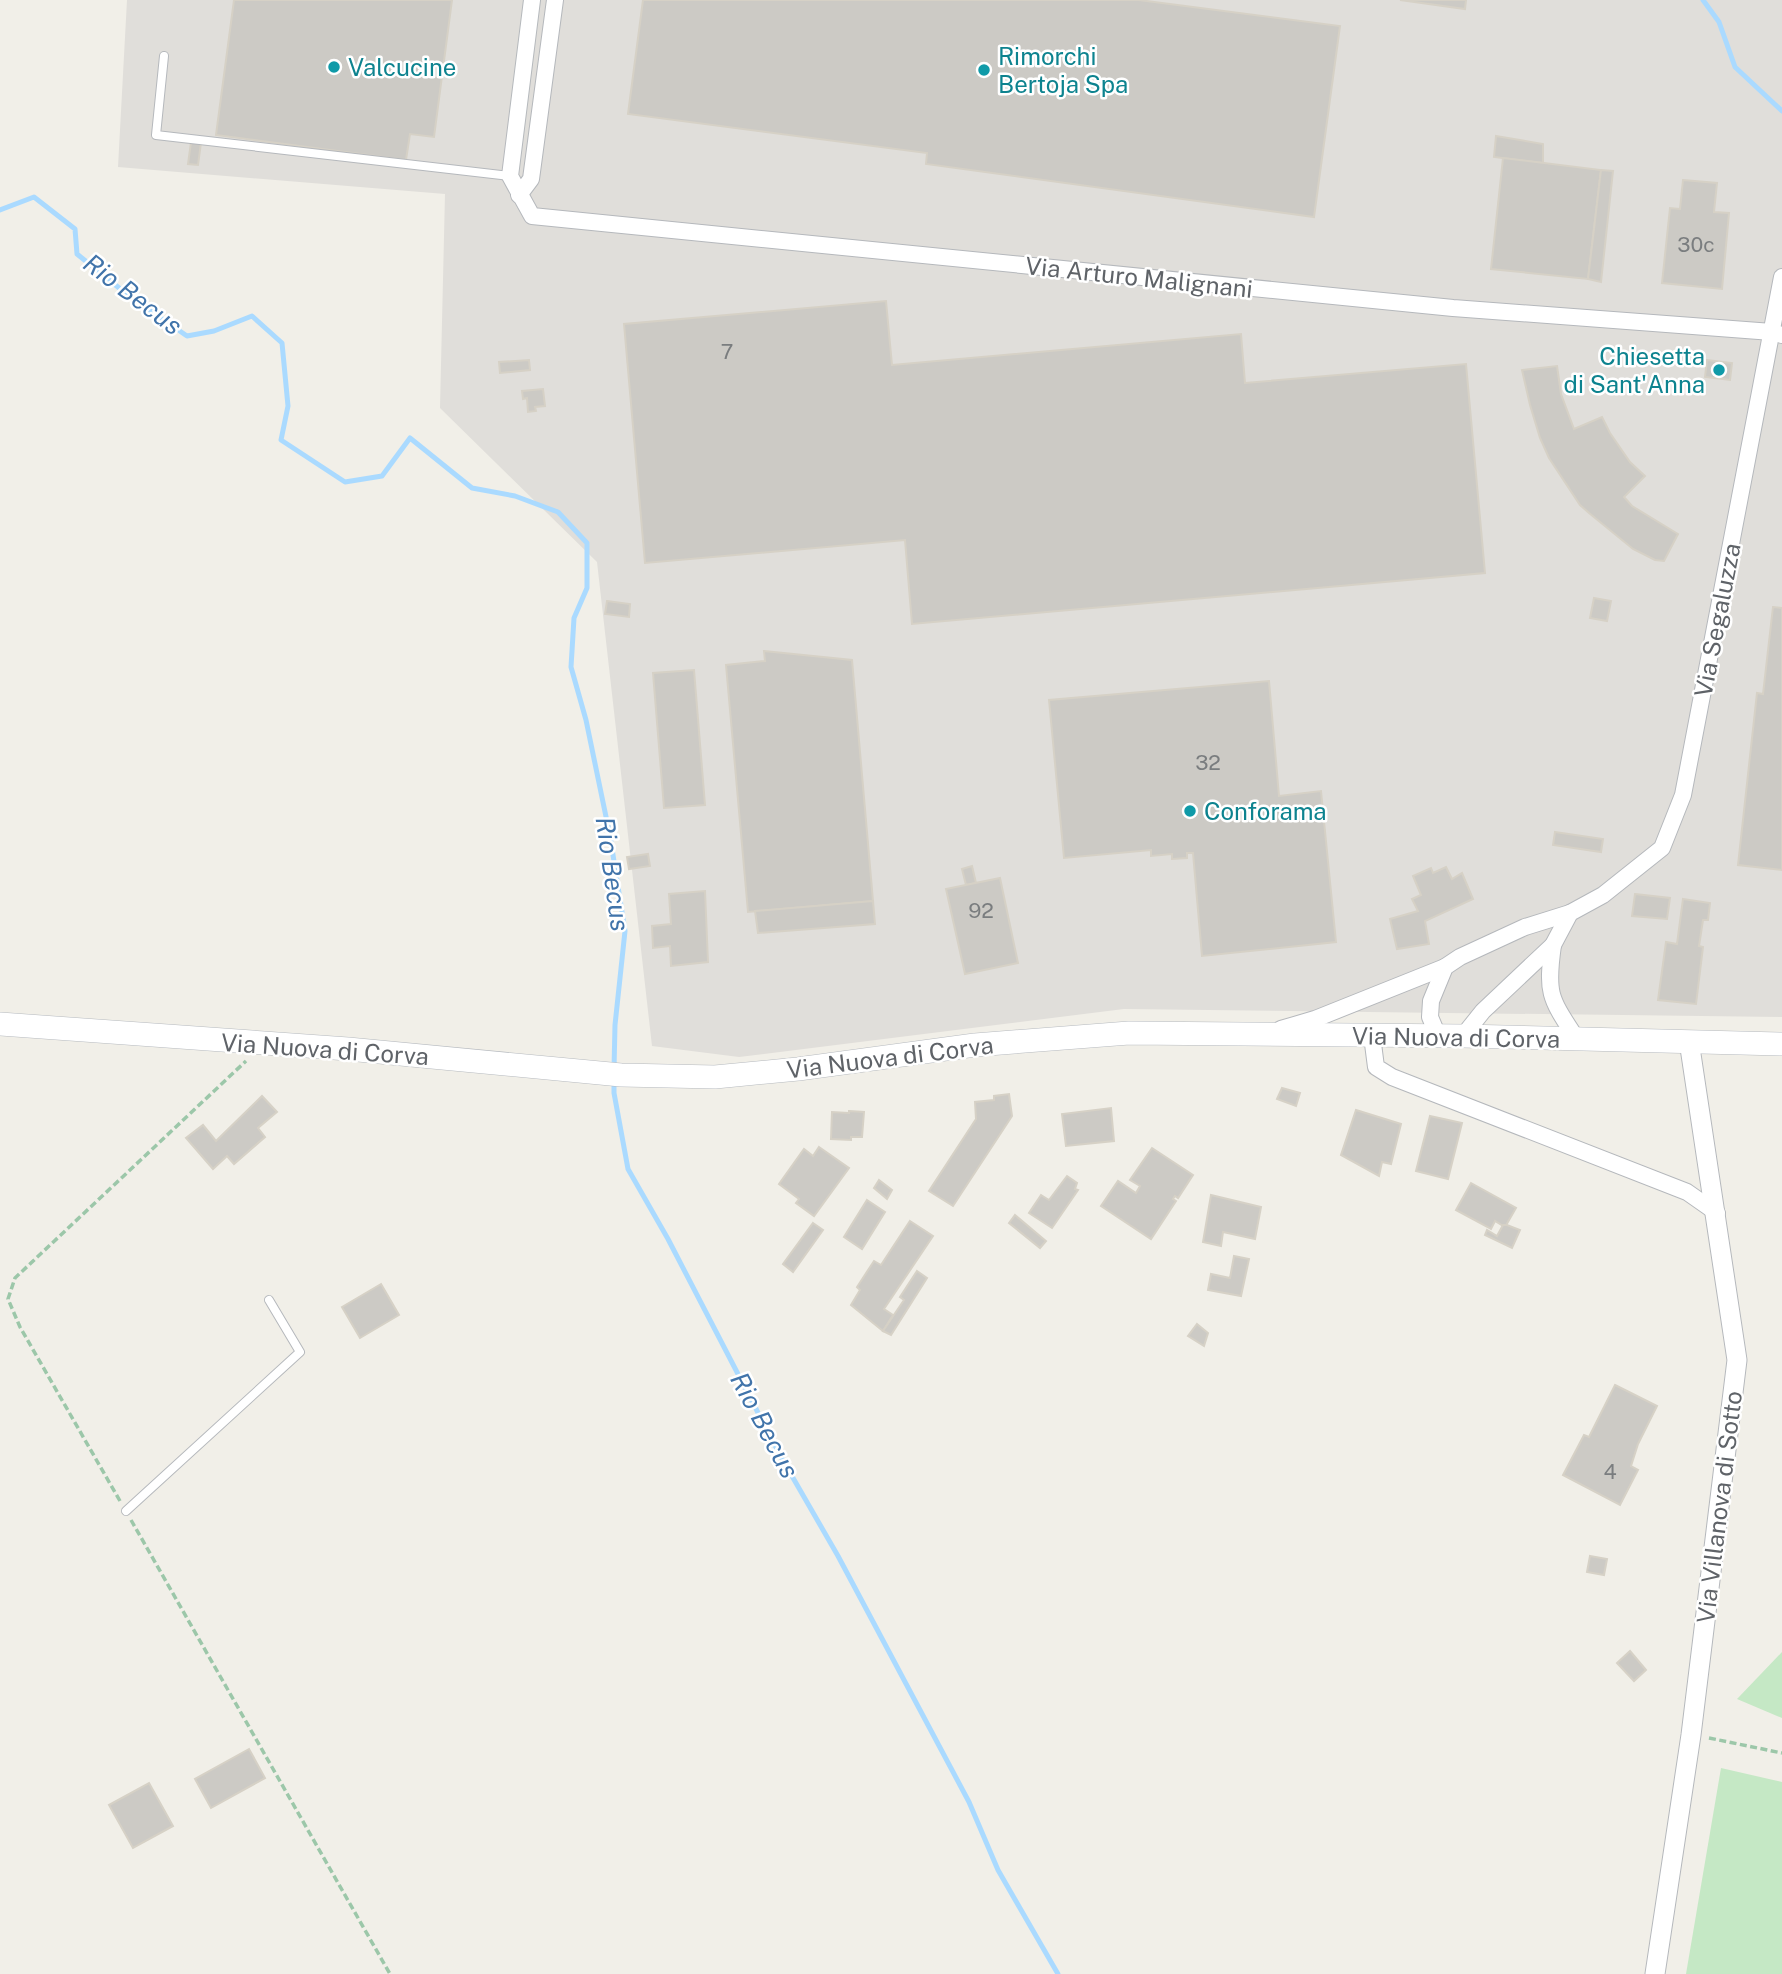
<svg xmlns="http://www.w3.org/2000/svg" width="1782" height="1974" font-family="'Public Sans',sans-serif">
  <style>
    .industrial { fill: #e0deda }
    .green { fill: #c5e8c5 }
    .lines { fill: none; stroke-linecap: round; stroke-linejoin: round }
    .stream { stroke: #aadaff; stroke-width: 5 }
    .building { fill: #cccac5; stroke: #d6d1c6; stroke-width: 2 }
    .service-casing { stroke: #b5b8bc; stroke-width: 10 }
    .minor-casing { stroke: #b5b8bc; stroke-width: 18 }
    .tertiary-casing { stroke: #b5b8bc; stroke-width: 21 }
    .secondary-casing { stroke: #b6babf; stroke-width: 24 }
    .path { stroke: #9cc7a9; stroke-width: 3.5; stroke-dasharray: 7 3.5; stroke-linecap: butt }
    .service { stroke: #fff; stroke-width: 8 }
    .minor { stroke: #fff; stroke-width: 16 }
    .tertiary { stroke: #fff; stroke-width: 19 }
    .secondary { stroke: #fff; stroke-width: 23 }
    .culture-dot { fill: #0f9aa8; stroke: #fff; stroke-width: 2.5 }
    .labels { text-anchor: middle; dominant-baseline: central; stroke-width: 5; stroke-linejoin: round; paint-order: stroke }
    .number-label { font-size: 21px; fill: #7a7d7f }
    .culture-label { font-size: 24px; fill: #0d838f; stroke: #fff; text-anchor: start }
    .street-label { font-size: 24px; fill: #5f6368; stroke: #fff }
    .water-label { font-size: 26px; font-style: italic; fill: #4174aa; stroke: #fff }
  </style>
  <rect width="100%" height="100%" fill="#f1efe8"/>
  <polygon class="industrial" points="127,0 1782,0 1782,1017 1124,1009 739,1057 652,1046 597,562 440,408 445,194 118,167"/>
  <g class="green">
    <polygon points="1782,1652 1782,1718 1737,1699"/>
    <polygon points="1721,1768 1782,1782 1782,1974 1686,1974"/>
  </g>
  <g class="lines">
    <g class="stream">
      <polyline points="1703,0 1719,22 1735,67 1782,111"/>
      <polyline points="0,210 34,197 75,229 77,254 129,296 187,336 214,331 252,316 282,343 288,406 281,440 345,482 382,476 410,438 472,488 515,496 558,512 587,543 587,588 574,618 571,667 586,720 610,836 625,931 615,1025 614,1069"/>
      <polyline points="614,1078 614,1093 628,1169 668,1239 781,1457 838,1556 969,1802 998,1870 1058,1974"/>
    </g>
  </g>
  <g class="building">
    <polygon points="234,0 452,0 434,137 410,134 406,160 216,135"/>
    <polygon points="643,0 1139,0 1340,26 1314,217 926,164 927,153 628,114"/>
    <polygon points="1400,0 1466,0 1465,9"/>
    <polygon points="1496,136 1543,144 1543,163 1494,157"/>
    <polygon points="191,142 201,143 198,165 188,164"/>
    <polygon points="1503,158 1601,170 1588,279 1491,269"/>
    <polygon points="1601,170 1613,171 1601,282 1588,279"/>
    <polygon points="1683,180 1717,183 1714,212 1729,213 1722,289 1662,283 1670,208 1680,209"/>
    <polygon points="886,301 892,365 1241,334 1245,383 1466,364 1485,573 912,624 905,540 645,563 624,324"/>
    <polygon points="529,360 530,370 500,373 499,362"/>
    <polygon points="1707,360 1732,363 1730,380 1705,377"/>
    <polygon points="1557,366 1561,394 1574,429 1602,417 1610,433 1630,462 1645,476 1624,497 1632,506 1678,534 1664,561 1655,560 1633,549 1589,513 1580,505 1549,458 1540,438 1530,405 1522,370"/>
    <polygon points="543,389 545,406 535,407 536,411 528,412 527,398 523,399 522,391"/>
    <polygon points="1594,598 1611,601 1607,621 1590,618"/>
    <polygon points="607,601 630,604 629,617 605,614"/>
    <polygon points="1773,607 1782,608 1782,870 1738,865 1757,693 1763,694"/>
    <polygon points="764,651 852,660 873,901 748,912 726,665 765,661"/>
    <polygon points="694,670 705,805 664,808 653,673"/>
    <polygon points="1269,681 1279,796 1321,791 1336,942 1202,956 1193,853 1187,853 1187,858 1172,859 1172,854 1151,856 1151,850 1064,858 1049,700"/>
    <polygon points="1555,832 1603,839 1601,852 1553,845"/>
    <polygon points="648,854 650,866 629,869 627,857"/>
    <polygon points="972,866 976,883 966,885 962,869"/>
    <polygon points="1446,867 1452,879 1462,873 1473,899 1425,921 1429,944 1397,949 1390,919 1418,911 1412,899 1421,895 1413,876 1431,868 1433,873"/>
    <polygon points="1000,878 1018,963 965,974 946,889"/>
    <polygon points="705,891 708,962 671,966 670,946 653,948 652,926 671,924 669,894"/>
    <polygon points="1635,894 1670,898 1667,919 1632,916"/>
    <polygon points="1683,899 1710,903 1708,920 1703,920 1699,946 1703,947 1696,1004 1658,1000 1666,942 1677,944"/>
    <polygon points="873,901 875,924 758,933 755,911"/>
    <polygon points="1282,1088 1300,1093 1296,1106 1277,1099"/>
    <polygon points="1009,1094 1012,1116 953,1206 929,1191 976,1119 975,1102 994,1100 994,1096"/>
    <polygon points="262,1096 277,1112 258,1128 265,1137 234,1164 227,1156 213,1169 186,1138 203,1125 216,1141"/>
    <polygon points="1111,1108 1114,1141 1066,1146 1062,1114"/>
    <polygon points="1356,1110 1401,1124 1391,1164 1382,1162 1379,1176 1341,1155"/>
    <polygon points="849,1111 864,1112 862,1137 851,1137 851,1140 831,1139 832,1112 849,1113"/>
    <polygon points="1430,1116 1462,1123 1448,1179 1416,1171"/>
    <polygon points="819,1147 849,1168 814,1216 796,1203 799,1199 779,1184 804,1149 813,1156"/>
    <polygon points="1152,1148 1193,1175 1178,1198 1175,1196 1173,1199 1176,1201 1151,1239 1101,1206 1118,1181 1136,1193 1140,1186 1130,1180"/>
    <polygon points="1067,1176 1077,1183 1075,1189 1078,1190 1052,1228 1029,1213 1041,1195 1049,1200"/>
    <polygon points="879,1180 892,1190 887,1199 874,1188"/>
    <polygon points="1471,1183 1516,1208 1505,1227 1495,1221 1491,1229 1456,1210"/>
    <polygon points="1211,1195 1261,1207 1255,1239 1223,1232 1221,1246 1203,1242"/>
    <polygon points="867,1200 885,1212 862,1249 844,1237"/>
    <polygon points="1015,1215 1046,1241 1040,1248 1009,1223"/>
    <polygon points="910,1221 933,1236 884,1309 893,1315 883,1331 851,1305 860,1290 857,1287 874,1261 881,1265"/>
    <polygon points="813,1223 823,1230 793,1272 783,1264"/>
    <polygon points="1503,1225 1507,1225 1520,1230 1512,1248 1485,1235 1487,1230 1497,1236"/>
    <polygon points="1234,1256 1249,1259 1241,1296 1208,1290 1211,1274 1230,1278"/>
    <polygon points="917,1271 927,1278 891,1335 883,1331 904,1300 900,1297"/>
    <polygon points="381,1284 399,1315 360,1338 342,1307"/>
    <polygon points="1197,1324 1208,1333 1204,1346 1188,1336"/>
    <polygon points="1615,1385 1657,1406 1638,1444 1631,1466 1638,1470 1620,1505 1563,1475 1584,1435 1589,1437"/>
    <polygon points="1590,1556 1607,1559 1604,1575 1587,1572"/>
    <polygon points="1630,1651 1646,1670 1634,1681 1617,1663"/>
    <polygon points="249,1749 265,1778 211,1808 195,1779"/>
    <polygon points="149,1783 173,1826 133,1848 109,1805"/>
  </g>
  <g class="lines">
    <defs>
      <g id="service">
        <polyline points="164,56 156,135 510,176"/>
        <polyline points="126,1511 300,1352 269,1300"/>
      </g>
      <g id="minor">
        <polyline points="532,0 510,176 532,216 1453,308 1772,332 1782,335"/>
        <polyline points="519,195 531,179 555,0"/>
        <path d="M1553,945C1546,994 1550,998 1576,1038"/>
        <polyline points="1281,1029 1315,1019 1445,967"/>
        <polyline points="1372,1036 1376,1067 1392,1077 1687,1192 1717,1213"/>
        <polyline points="1438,1036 1430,1017 1431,1001 1445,967 1460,957 1525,927 1570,913"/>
        <polyline points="1463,1036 1483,1011 1553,945 1570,913 1603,895 1662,848 1683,795 1782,277"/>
      </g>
      <polyline id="tertiary" points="1655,1974 1691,1735 1737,1360 1689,1041"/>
      <polyline id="secondary" points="0,1024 348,1049 621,1075 715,1077 798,1069 975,1045 1129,1033 1463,1036 1782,1044"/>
    </defs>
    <use href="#service" class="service-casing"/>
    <use href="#minor" class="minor-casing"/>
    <use href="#tertiary" class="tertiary-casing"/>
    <use href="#secondary" class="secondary-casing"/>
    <g class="path">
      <polyline points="120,1501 20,1327 8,1299 15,1278 246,1061"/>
      <polyline points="131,1520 390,1974"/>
      <polyline points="1709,1738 1782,1753"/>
    </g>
    <use href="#service" class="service"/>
    <use href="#minor" class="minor"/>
    <use href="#tertiary" class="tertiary"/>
    <use href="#secondary" class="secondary"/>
  </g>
  <g class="culture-dot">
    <circle cx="334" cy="67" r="7"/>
    <circle cx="984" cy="70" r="7"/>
    <circle cx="1719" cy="370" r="7"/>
    <circle cx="1190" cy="811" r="7"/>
  </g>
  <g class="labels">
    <g class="number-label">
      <text x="1696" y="244">30c</text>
      <text x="727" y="351">7</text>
      <text x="1208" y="762">32</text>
      <text x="981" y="910">92</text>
      <text x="1610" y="1471">4</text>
    </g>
    <g class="culture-label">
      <text x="998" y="56">Rimorchi<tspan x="998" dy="28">Bertoja Spa</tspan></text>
      <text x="348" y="67">Valcucine</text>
      <text x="1705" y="356" text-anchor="end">Chiesetta<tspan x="1705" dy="28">di Sant'Anna</tspan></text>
      <text x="1204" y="811">Conforama</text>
    </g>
    <g class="street-label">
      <text transform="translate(1139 277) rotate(6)">Via Arturo Malignani</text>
      <text transform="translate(1717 620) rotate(-79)">Via Segaluzza</text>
      <text transform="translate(1456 1037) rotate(1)">Via Nuova di Corva</text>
      <text transform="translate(325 1049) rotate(4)">Via Nuova di Corva</text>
      <text transform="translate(890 1057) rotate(-7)">Via Nuova di Corva</text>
      <text transform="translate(1719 1507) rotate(-83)">Via Villanova di Sotto</text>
    </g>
    <g class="water-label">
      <text transform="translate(133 294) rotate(37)">Rio Becus</text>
      <text transform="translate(613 874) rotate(82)">Rio Becus</text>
      <text transform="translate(765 1425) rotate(62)">Rio Becus</text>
    </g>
  </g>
</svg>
